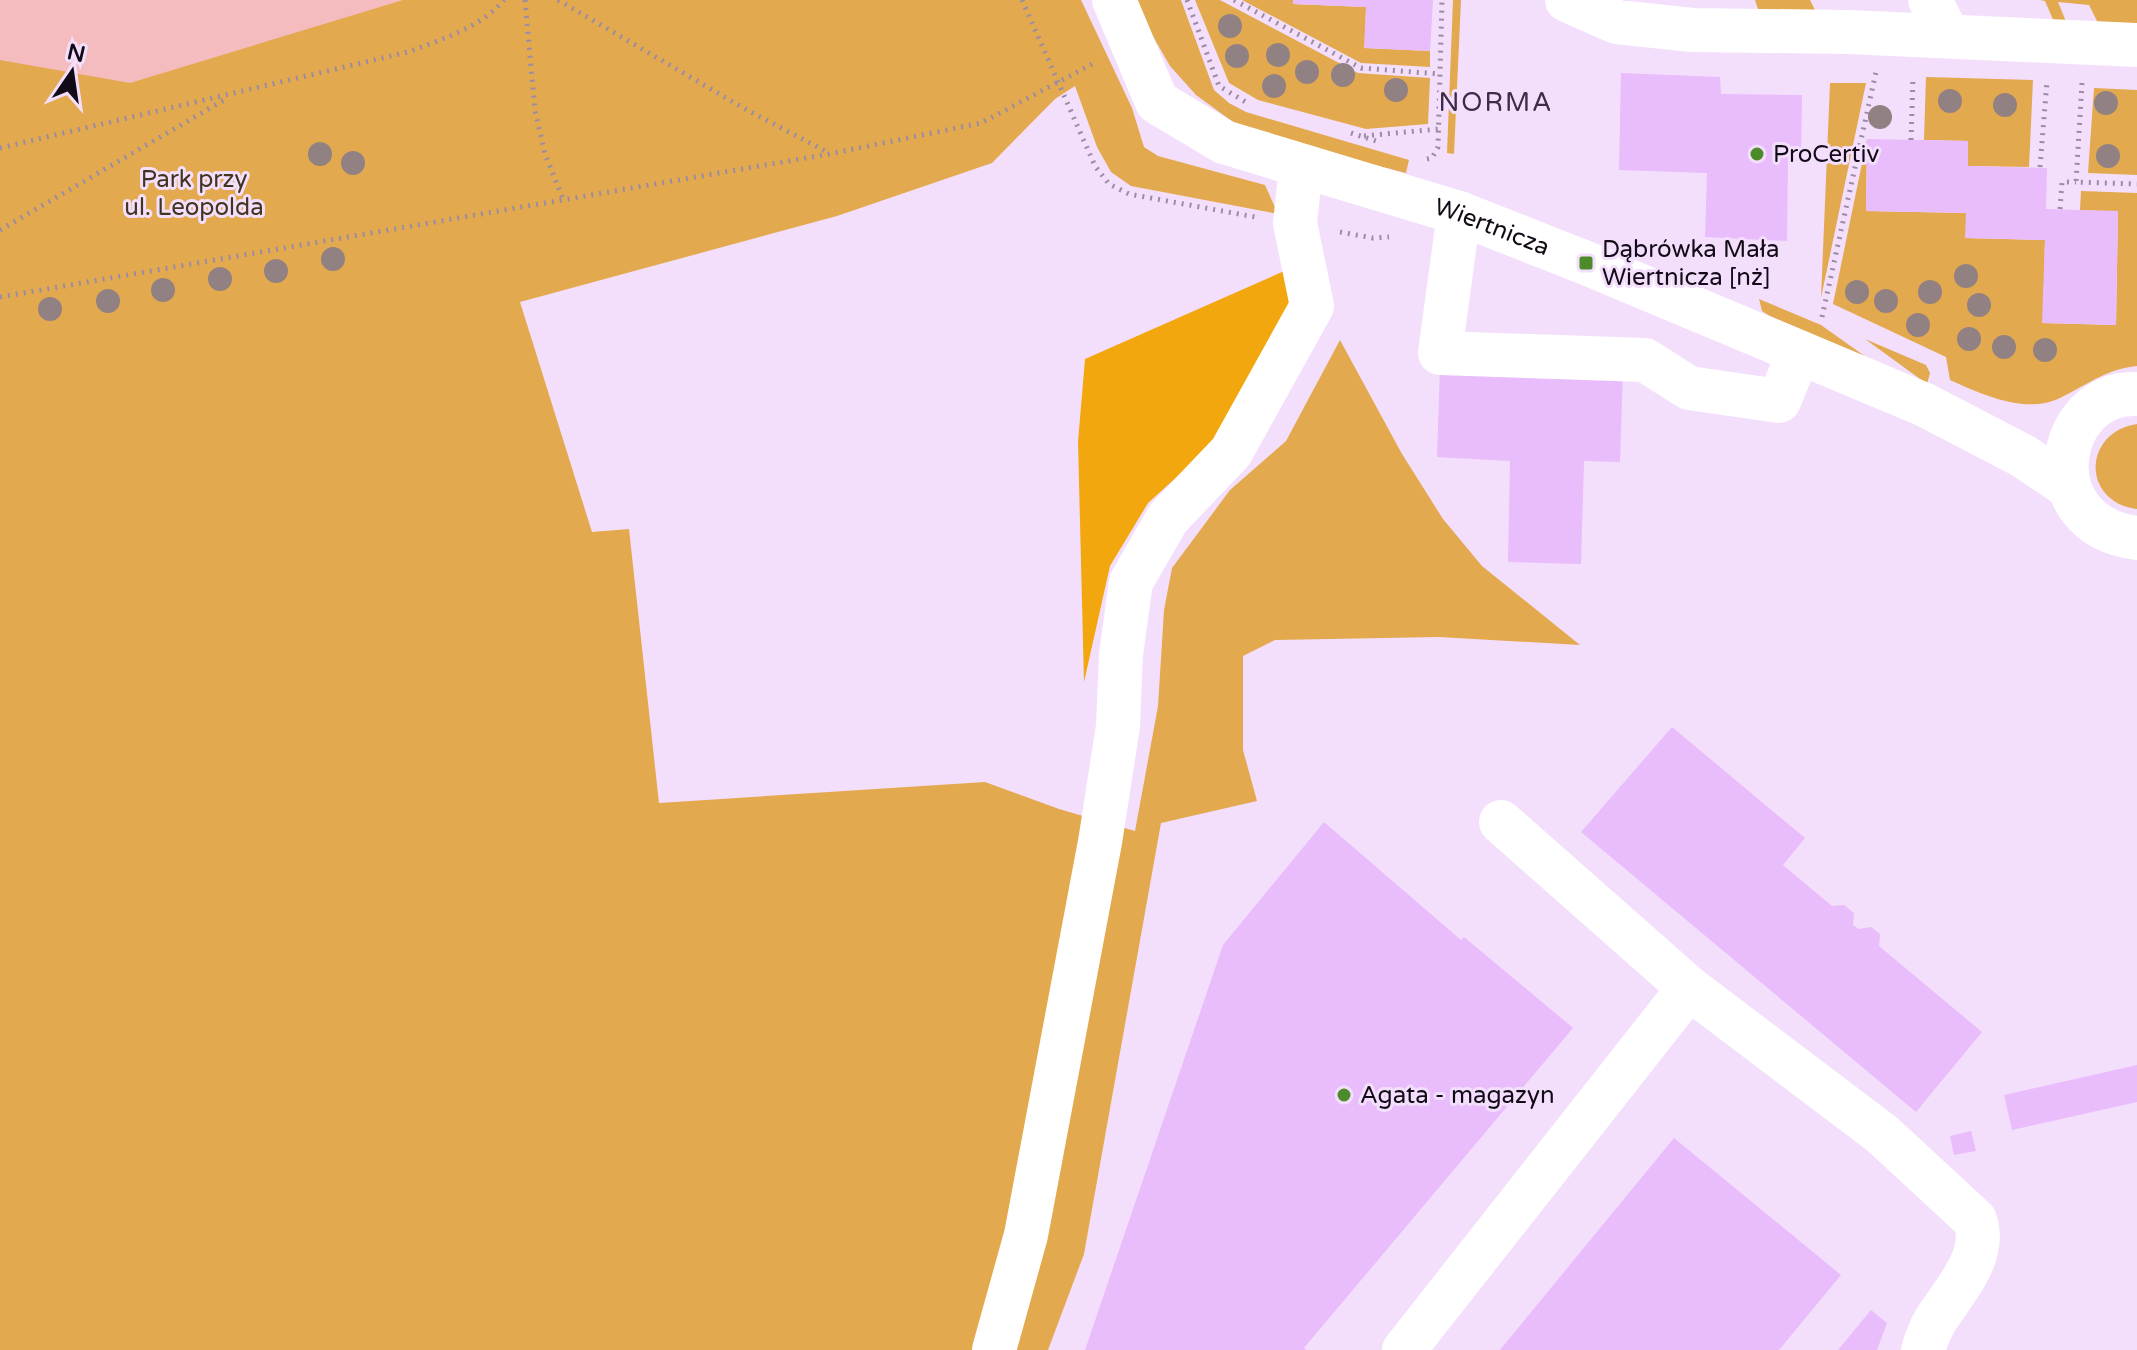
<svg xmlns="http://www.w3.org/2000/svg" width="2137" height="1350" font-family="'Varela Round',sans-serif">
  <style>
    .green { fill: #e3a94e }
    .forest { fill: #f2a70e }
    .water { fill: #f4bcbe }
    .building { fill: #e9bcfb }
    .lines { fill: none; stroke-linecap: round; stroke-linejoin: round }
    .path { stroke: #9c8ca3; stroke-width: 5; stroke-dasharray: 2 6; stroke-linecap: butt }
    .minor { stroke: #fff; stroke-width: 44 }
    .tree { fill: #928182 }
    .poi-dot { fill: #4d8a29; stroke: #f3dffc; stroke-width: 3 }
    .labels { text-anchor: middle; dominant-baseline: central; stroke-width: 6; stroke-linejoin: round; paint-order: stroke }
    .poi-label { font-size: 24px; fill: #120a16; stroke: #f3dffc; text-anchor: start }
    .park-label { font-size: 24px; fill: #42341f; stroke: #f3dffc }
    .street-label { font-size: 24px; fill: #120a16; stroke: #f3dffc }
    .neighbourhood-label { font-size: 26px; letter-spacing: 2px; fill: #3f2b47; stroke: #f3dffc }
  </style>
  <rect width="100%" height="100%" fill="#f3dffc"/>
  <g class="green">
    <polygon points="0,0 1081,0 1132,108 1144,147 1158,156 1265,185 1278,214 1131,186 1111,172 1097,147 1075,86 1055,99 992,163 837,216 520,302 592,532 629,529 659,803 985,782 1059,809 1135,831 1158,706 1164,610 1172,568 1230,490 1286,441 1340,340 1402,454 1443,519 1482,566 1580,645 1439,637 1275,640 1243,656 1243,750 1257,801 1161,823 1084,1254 1048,1350 0,1350"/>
    <polygon points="1132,0 1181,0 1214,90 1229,103 1246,112 1409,160 1406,173 1270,138 1233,122 1196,95 1170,66"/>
    <polygon points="1195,0 1220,0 1358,73 1430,78 1428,124 1366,129 1258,100 1229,83"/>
    <polygon points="1242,0 1293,0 1293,4 1366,7 1365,48 1430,51 1430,67 1361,63"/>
    <polygon points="1453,0 1461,0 1454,154 1447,153"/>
    <polygon points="1755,0 1810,0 1817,14 1761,18"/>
    <polygon points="2040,0 2137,0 2137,28 2100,27 2089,5 2058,2 2067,24 2055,24 2045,1"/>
    <polygon points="1926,77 2033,80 2029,167 1968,166 1968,141 1924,140"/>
    <polygon points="1830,83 1866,83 1821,298"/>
    <polygon points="2094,88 2137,90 2137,175 2088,173"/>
    <path d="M1867,139L1866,211L1966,213V238L2045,240L2043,323L2116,325L2118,212L2080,210L2081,191L2137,193V366C2106,369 2085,386 2058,399C2024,414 1981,394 1950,380L1946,357L1833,304Z"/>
    <polygon points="1759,299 1821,325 1866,357 1770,316 1762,311"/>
    <polygon points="1865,339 1926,365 1930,373 1927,384"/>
    <path d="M2137,424V509H2136C2081,501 2083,432 2137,424Z"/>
  </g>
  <polygon class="forest" points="1291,268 1293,305 1211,446 1148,503 1110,566 1084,682 1078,442 1085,359"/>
  <polygon class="water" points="0,0 403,0 130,83 0,60"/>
  <g class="building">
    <polygon points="1293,0 1433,0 1430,51 1364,48 1366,7 1293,4"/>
    <polygon points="1621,73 1720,77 1721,94 1802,95 1801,161 1788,160 1787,241 1705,237 1707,173 1619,170"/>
    <polygon points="1867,139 1968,141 1968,166 2047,168 2046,209 2118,211 2116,325 2042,323 2045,240 1965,238 1966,213 1866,211"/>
    <polygon points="1440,367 1623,372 1620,462 1584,461 1581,564 1508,562 1510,461 1437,457"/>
    <polygon points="1672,727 1805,838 1783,865 1832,906 1844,905 1854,913 1853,925 1859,929 1871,927 1880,934 1879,946 1982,1032 1916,1112 1581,832"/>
    <polygon points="1324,822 1461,940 1464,937 1573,1028 1304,1348 1306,1350 1085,1350 1223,945"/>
    <polygon points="2137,1065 2137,1102 2012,1130 2004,1095"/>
    <polygon points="1971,1131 1976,1151 1954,1155 1950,1136"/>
    <polygon points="1674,1138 1841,1275 1779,1350 1500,1350"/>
    <polygon points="1871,1310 1887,1323 1877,1350 1838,1350"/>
  </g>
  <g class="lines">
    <g class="path">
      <polyline points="525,0 535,111 545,154 563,199"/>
      <polyline points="558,0 747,110 829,153"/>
      <polyline points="1022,0 1095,166 1109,184 1129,194 1255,217"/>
      <polyline points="1187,0 1219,86 1249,104"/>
      <polyline points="1234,0 1361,68 1440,74"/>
      <polyline points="2082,83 2076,182 2137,184"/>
      <polyline points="1351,133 1376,141"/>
      <polyline points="1364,136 1439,129"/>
      <polyline points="1911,140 1913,77"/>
      <path d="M0,148L408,52C442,39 480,28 504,0"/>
      <polyline points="1427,159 1432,158 1438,147 1442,0"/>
      <polyline points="2040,167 2047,81"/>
      <polyline points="2060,209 2062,182 2076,182"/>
      <polyline points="0,230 224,100"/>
      <polyline points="1340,232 1373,238 1389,237"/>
      <polyline points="0,297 829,154 981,123 1096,62"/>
      <polyline points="1822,317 1876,72"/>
    </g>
    <g class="minor">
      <path id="s1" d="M1114,0L1157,102L1224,142L1459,213L1586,263L1925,405L2023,456L2069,487"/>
      <polyline points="1567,0 1617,22 1692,30 1848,32 2137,45"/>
      <polyline points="1930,0 1948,36"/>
      <polyline points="1459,213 1440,353 1645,360 1689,388 1779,401 1799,352"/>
      <path d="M2137,394C2055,390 2032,525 2137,538"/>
      <path d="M1501,822L1689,988L1882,1134L1975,1220C1988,1257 1953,1292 1935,1321C1930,1330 1926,1340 1923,1350"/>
      <polyline points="994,1350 1026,1235 1100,842 1118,726 1121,654 1131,582 1168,518 1231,452 1312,306 1295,223 1301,167"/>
      <polyline points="1404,1350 1689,988"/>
    </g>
  </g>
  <g class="tree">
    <circle cx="1230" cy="26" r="12"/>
    <circle cx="1278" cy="55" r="12"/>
    <circle cx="1237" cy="56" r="12"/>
    <circle cx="1307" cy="72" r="12"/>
    <circle cx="1343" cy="75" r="12"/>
    <circle cx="1274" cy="86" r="12"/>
    <circle cx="1396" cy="90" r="12"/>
    <circle cx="1950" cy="101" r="12"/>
    <circle cx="2106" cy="103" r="12"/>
    <circle cx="2005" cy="105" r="12"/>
    <circle cx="1880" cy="117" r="12"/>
    <circle cx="320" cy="154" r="12"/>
    <circle cx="2108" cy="156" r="12"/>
    <circle cx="353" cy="163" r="12"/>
    <circle cx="333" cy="259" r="12"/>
    <circle cx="276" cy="271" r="12"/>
    <circle cx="1966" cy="276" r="12"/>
    <circle cx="220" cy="279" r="12"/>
    <circle cx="163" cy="290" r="12"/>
    <circle cx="1857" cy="292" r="12"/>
    <circle cx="1930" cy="292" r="12"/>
    <circle cx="108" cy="301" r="12"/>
    <circle cx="1886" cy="301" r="12"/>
    <circle cx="1979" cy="305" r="12"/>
    <circle cx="50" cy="309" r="12"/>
    <circle cx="1918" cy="325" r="12"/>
    <circle cx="1969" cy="339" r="12"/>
    <circle cx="2004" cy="347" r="12"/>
    <circle cx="2045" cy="350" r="12"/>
  </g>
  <g class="poi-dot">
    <circle cx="1757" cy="154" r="8"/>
    <rect x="1578" y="255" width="16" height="16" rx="4"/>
    <circle cx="1344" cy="1095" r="8"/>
  </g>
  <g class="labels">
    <g class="poi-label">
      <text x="1773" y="154">ProCertiv</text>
      <text x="1602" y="249">Dąbrówka Mała<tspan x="1602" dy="28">Wiertnicza [nż]</tspan></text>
      <text x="1360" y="1095">Agata - magazyn</text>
    </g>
    <g class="park-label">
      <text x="194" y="179">Park przy<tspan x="194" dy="28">ul. Leopolda</tspan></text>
    </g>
    <g class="street-label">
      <text stroke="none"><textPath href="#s1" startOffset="470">Wiertnicza</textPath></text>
    </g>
    <g class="neighbourhood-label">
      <text x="1496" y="102">NORMA</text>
    </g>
  </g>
  <g transform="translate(72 72) rotate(13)" stroke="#f3dffc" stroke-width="6" paint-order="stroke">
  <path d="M0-6L14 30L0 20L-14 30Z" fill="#120a16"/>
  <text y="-12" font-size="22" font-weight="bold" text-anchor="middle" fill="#120a16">N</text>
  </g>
</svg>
